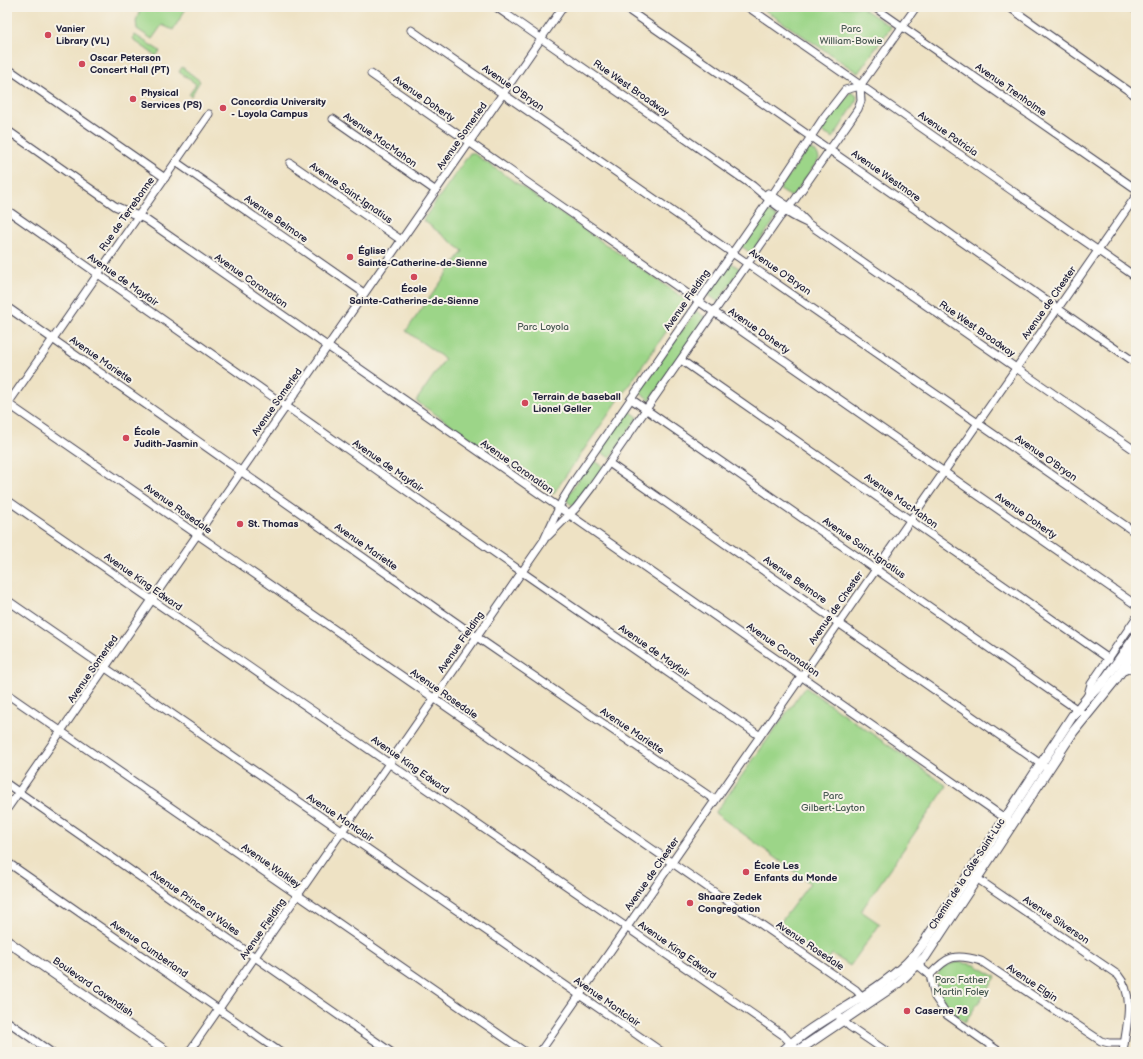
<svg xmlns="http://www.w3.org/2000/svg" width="1143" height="1059" font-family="'Balsamiq Sans',sans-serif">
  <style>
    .green { fill: #9cd588; stroke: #5f7c62 }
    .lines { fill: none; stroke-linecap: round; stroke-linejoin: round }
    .minor-casing { stroke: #413f50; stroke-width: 9 }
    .major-casing { stroke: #413f50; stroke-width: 11 }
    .minor { stroke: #fff; stroke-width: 7 }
    .major { stroke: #fff; stroke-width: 9 }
    .poi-dot { fill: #d1495b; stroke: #f7f3e8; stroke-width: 1.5 }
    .labels { text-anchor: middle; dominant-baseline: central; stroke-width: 4; stroke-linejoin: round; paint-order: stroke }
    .poi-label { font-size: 10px; font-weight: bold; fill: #22223b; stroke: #f7f3e8; text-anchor: start }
    .park-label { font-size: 10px; fill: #475852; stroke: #f7f3e8 }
    .street-label { font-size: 10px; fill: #22223b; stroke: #f7f3e8 }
  </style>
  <rect width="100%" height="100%" fill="#f7f3e8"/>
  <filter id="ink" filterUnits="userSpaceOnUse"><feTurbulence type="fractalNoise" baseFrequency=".025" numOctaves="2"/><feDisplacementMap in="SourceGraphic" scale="8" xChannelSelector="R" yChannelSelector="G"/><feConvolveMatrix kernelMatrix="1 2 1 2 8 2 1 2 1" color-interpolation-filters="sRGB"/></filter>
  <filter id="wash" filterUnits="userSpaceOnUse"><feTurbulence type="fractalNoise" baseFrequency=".012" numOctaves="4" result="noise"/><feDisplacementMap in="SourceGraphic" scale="16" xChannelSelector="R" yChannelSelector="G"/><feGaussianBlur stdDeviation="0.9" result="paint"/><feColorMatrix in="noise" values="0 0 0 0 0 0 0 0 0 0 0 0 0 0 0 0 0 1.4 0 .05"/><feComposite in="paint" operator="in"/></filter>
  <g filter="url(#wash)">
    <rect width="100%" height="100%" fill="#eee2c4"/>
    <g class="green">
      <polygon points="141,7 187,7 173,30 162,25 152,39 137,29 136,21"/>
      <polygon points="760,7 861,7 891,27 858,73"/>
      <polygon points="135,35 160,51 156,56 135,41 133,38"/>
      <polygon points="182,67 200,81 191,96 189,95 196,84 179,72"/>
      <polygon points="851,92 857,96 856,102 833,138 822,132 821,128 836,109"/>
      <polygon points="807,149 811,149 818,155 819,159 793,196 790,196 780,190 781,187"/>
      <polygon points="470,153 473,153 685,299 687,302 553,494 416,401 445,359 406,331 463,251 423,220"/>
      <polygon points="766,210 777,217 751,253 741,246"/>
      <polygon points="730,262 740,269 718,302 707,294"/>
      <polygon points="696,311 707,318 650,400 639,392"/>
      <polygon points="627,409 638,417 610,458 598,450"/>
      <polygon points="592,459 604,467 573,506 567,501 568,496"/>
      <polygon points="805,687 947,786 861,911 880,924 850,966 832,954 827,961 777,927 810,883 715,813"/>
      <path d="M959,962L975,965L996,977L965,1022C944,1007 916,969 959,962Z"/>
    </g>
  </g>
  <g filter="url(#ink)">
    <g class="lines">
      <defs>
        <g id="minor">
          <path d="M496,7L753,186C770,201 786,214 807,223L1136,451"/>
          <polyline points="624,7 1136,363"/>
          <polyline points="748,7 1136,277"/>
          <polyline points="874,7 1136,189"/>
          <polyline points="1009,7 1136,96"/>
          <polyline points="1132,7 1136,10"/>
          <polyline points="411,30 1136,533"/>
          <polyline points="7,68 165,178"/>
          <polyline points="371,74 1136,605"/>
          <polyline points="333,119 436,191"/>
          <polyline points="7,130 115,206 145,219 1009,821"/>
          <polyline points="176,162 364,293"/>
          <polyline points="290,163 401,240"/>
          <polyline points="768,193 797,212 806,221"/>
          <polyline points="7,210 522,572 760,736"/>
          <polyline points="7,307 484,642 715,800"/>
          <polyline points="681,360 1109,659"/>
          <polyline points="631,399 1085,715"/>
          <polyline points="7,403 856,990 865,1000"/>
          <polyline points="7,405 209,114"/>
          <polyline points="609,463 1045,767"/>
          <path d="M7,500C265,679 525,856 783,1035L799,1052"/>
          <polyline points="548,536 576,508 592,487 780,217 794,201 858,109 861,101 860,86 916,7"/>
          <polyline points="7,600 662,1052"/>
          <polyline points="1121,672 1136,666"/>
          <polyline points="7,694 525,1052"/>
          <polyline points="1087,698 1091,684 1136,618"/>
          <polyline points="7,784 391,1052"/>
          <polyline points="7,809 563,7"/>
          <polyline points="7,862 280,1052"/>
          <path d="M972,875L1118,975C1136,996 1126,1027 1123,1052"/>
          <polyline points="914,962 930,975 935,997 947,1015 1000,1052"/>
          <path d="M930,975C947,956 955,953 981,961L1101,1041L1109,1043H1124"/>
          <polyline points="840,1018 849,1026 887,1052"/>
          <polyline points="7,1021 51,1052"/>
          <polyline points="189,1052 544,540 563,499 576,478 765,206 824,117 845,90 860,86"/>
          <polyline points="540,1052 1136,196"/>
        </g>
        <g id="major">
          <polyline points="7,941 167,1052"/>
          <path d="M782,1052C819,1017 870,999 907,963C916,954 924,943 931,932L1073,715L1087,698L1103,682L1136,636"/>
          <polyline points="796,1052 898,983 925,957 1073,732 1116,679 1136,649"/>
        </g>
      </defs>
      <use href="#minor" class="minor-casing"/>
      <use href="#major" class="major-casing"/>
      <use href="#minor" class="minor"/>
      <use href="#major" class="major"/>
    </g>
  </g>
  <g class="poi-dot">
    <circle cx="48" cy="35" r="4"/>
    <circle cx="82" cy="64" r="4"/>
    <circle cx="133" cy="99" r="4"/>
    <circle cx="223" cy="108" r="4"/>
    <circle cx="350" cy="257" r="4"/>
    <circle cx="414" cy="277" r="4"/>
    <circle cx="525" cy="403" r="4"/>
    <circle cx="126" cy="438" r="4"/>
    <circle cx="240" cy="524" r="4"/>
    <circle cx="746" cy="872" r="4"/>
    <circle cx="690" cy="903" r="4"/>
    <circle cx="907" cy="1011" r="4"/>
  </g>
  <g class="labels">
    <g class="poi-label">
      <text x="56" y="29">Vanier<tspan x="56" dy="12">Library (VL)</tspan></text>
      <text x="90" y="58">Oscar Peterson<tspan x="90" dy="12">Concert Hall (PT)</tspan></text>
      <text x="141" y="93">Physical<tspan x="141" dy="12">Services (PS)</tspan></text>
      <text x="231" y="102">Concordia University<tspan x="231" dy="12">- Loyola Campus</tspan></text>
      <text x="358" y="251">Église<tspan x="358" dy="12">Sainte-Catherine-de-Sienne</tspan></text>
      <text x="414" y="289" text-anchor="middle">École<tspan x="414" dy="12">Sainte-Catherine-de-Sienne</tspan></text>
      <text x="533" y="397">Terrain de baseball<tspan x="533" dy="12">Lionel Geller</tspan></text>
      <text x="134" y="432">École<tspan x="134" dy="12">Judith-Jasmin</tspan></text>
      <text x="248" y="524">St. Thomas</text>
      <text x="754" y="866">École Les<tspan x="754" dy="12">Enfants du Monde</tspan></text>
      <text x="698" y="897">Shaare Zedek<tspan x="698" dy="12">Congregation</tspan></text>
      <text x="915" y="1011">Caserne 78</text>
    </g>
    <g class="park-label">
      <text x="851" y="29">Parc<tspan x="851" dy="12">William-Bowie</tspan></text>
      <text x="543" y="327">Parc Loyola</text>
      <text x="833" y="796">Parc<tspan x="833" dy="12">Gilbert-Layton</tspan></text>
      <text x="961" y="980">Parc Father<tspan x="961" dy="12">Martin Foley</tspan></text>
    </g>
    <g class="street-label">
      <text transform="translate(513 88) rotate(35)">Avenue O'Bryan</text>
      <text transform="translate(631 88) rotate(35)">Rue West Broadway</text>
      <text transform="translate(1011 90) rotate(35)">Avenue Trenholme</text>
      <text transform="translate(424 99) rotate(35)">Avenue Doherty</text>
      <text transform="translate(948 134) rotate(35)">Avenue Patricia</text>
      <text transform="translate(462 136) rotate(-55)">Avenue Somerled</text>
      <text transform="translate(380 140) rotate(35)">Avenue MacMahon</text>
      <text transform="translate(886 176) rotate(35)">Avenue Westmore</text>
      <text transform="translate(351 193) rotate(35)">Avenue Saint-Ignatius</text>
      <text transform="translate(127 214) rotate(-55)">Rue de Terrebonne</text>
      <text transform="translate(276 219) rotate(35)">Avenue Belmore</text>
      <text transform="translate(780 272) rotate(35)">Avenue O'Bryan</text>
      <text transform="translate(123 280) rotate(35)">Avenue de Mayfair</text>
      <text transform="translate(251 281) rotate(35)">Avenue Coronation</text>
      <text transform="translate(687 300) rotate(-55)">Avenue Fielding</text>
      <text transform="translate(1049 303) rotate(-55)">Avenue de Chester</text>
      <text transform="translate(977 329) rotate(35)">Rue West Broadway</text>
      <text transform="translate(759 331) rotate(35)">Avenue Doherty</text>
      <text transform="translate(101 360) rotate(35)">Avenue Mariette</text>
      <text transform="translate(277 402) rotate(-55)">Avenue Somerled</text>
      <text transform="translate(1046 458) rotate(35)">Avenue O'Bryan</text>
      <text transform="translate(388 466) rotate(35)">Avenue de Mayfair</text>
      <text transform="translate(517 467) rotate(35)">Avenue Coronation</text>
      <text transform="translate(901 501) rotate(35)">Avenue MacMahon</text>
      <text transform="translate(178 509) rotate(35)">Avenue Rosedale</text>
      <text transform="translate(1026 516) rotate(35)">Avenue Doherty</text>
      <text transform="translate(366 547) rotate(35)">Avenue Mariette</text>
      <text transform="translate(864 548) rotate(35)">Avenue Saint-Ignatius</text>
      <text transform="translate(795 580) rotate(35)">Avenue Belmore</text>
      <text transform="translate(143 582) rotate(35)">Avenue King Edward</text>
      <text transform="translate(836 608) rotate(-55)">Avenue de Chester</text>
      <text transform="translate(461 642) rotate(-55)">Avenue Fielding</text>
      <text transform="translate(783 650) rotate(35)">Avenue Coronation</text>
      <text transform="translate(654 651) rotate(35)">Avenue de Mayfair</text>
      <text transform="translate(93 669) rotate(-55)">Avenue Somerled</text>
      <text transform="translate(444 694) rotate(35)">Avenue Rosedale</text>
      <text transform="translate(632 731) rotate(34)">Avenue Mariette</text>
      <text transform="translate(410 765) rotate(35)">Avenue King Edward</text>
      <text transform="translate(340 818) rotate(34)">Avenue Montclair</text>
      <text transform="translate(271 866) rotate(35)">Avenue Walkley</text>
      <text transform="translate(652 874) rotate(-55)">Avenue de Chester</text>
      <text transform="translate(967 874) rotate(-57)">Chemin de la Côte-Saint-Luc</text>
      <text transform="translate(195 903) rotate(35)">Avenue Prince of Wales</text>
      <text transform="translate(1056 920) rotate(34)">Avenue Silverson</text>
      <text transform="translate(263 929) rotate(-55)">Avenue Fielding</text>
      <text transform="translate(810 946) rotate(34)">Avenue Rosedale</text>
      <text transform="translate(149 949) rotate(35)">Avenue Cumberland</text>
      <text transform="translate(677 950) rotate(35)">Avenue King Edward</text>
      <text transform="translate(1032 983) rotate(34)">Avenue Elgin</text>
      <text transform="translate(93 987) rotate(35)">Boulevard Cavendish</text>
      <text transform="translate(607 1002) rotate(35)">Avenue Montclair</text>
    </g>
  </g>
  <rect width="1143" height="1059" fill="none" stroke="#f7f3e8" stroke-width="24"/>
</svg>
